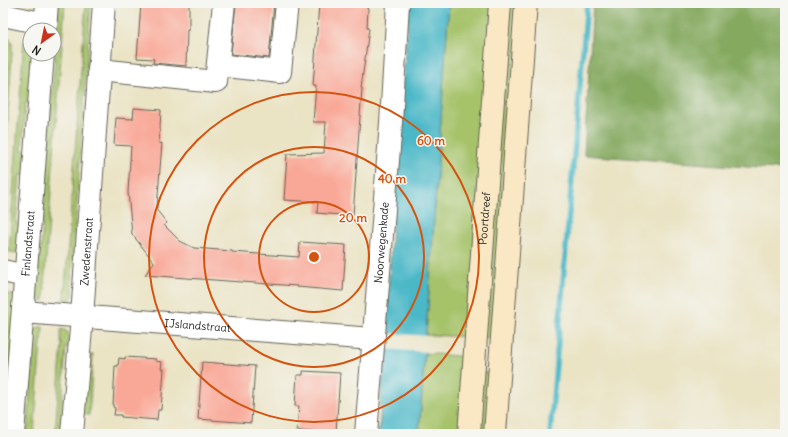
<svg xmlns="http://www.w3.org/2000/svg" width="788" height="437" font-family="Delius,sans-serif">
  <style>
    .green { fill: #a6c36a; stroke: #617043 }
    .forest { fill: #84a95e; stroke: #50623d }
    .water { fill: #4cb8c8; stroke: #346a72 }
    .pier { fill: #eae3c4 }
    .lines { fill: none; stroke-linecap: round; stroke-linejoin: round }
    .stream { stroke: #4cb8c8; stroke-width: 5.5 }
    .building { fill: #f9a897 }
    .street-casing { stroke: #646257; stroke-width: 24 }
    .secondary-casing { stroke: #646257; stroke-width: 24 }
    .street { stroke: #fff; stroke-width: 22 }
    .secondary { stroke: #fae7c3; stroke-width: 22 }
    .ring { fill: none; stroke: #d4530e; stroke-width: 2 }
    .labels { text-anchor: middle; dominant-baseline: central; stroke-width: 3; stroke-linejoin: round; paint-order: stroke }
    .street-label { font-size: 11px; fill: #1c1c1c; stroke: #f6f6f2 }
    .centre { fill: #d4530e; stroke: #f6f6f2; stroke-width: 2 }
    .ring-label { font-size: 12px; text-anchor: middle; font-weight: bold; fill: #d4530e; stroke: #f6f6f2; stroke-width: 3; stroke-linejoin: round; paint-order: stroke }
  </style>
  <rect width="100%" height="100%" fill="#f6f6f2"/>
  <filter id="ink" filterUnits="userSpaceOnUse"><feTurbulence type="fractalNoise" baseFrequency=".025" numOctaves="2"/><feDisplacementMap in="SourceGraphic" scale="8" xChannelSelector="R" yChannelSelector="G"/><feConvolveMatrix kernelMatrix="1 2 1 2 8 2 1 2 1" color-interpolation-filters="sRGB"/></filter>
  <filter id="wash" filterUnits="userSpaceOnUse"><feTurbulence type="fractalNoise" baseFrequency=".012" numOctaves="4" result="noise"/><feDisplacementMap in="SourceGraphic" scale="16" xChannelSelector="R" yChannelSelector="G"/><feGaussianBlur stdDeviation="0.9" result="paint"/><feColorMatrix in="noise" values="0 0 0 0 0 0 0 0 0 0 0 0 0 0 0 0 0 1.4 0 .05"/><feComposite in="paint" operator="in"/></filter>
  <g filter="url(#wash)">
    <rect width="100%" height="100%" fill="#eae3c4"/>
    <g class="green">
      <polygon points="59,3 65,3 44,287 45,287 44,301 38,299 36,294 39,248 41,248"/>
      <polygon points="86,3 91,3 71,285 73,285 73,296 69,301 64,302 64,289 65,288"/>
      <polygon points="449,3 494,3 470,337 426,335"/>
      <polygon points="504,3 521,3 496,338 480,337"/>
      <polygon points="5,36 10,38 12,43 12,52 4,181 3,181 3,42"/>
      <polygon points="24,40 30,40 30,54 35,54 31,103 25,103 22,150 28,151 26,175 20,175 16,224 22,225 20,253 9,252"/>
      <polygon points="5,294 17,295 8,416 3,416 3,326"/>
      <path d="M39,327H43L42,341H41L34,434H27L34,344L33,343C33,336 32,330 39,327Z"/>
      <path d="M61,329C71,330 69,339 69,347H66L60,434H55L62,343H61Z"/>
      <polygon points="425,353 468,357 463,434 419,434"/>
      <polygon points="85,355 93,355 89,415 81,414"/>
      <polygon points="480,372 494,373 489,434 475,434"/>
    </g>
    <polygon class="forest" points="593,3 785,3 785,171 775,169 584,155"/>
    <polygon class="water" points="409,3 449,3 419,434 379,434 395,184"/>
    <polygon class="pier" points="383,333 428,336 427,352 382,349"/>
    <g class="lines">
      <polyline class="stream" points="550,434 587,3"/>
    </g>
    <g id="blocks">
      <g class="building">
        <polygon points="141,3 189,3 189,30 187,30 186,66 153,63 154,59 137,58"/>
        <polygon points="236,3 274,3 269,58 231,54"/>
        <polygon points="319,3 367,3 367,8 368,8 367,28 369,29 361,88 362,88 353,216 317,213 318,202 284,200 287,154 324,153 326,122 313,122 316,86 313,86"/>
        <polygon points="134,108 161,110 159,144 162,143 157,208 155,208 167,223 164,225 180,241 194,248 232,251 232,252 299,257 300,242 346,245 343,291 297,287 297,286 145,275 154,262 132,234 128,192 131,146 114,145 116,118 133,119"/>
        <polygon points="125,357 156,359 155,361 162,362 161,369 164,369 161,410 158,410 157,420 121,417 121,415 114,415 115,408 113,407 115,366 118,366 119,358 125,359"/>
        <polygon points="202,362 255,366 251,423 198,419"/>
        <polygon points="303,371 340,373 336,432 331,431 331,433 297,431 299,406 295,406 297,375 303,375"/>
      </g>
    </g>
  </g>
  <g filter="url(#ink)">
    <use href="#blocks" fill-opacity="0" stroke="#646257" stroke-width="1"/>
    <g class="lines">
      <defs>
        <g id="street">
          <polyline points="3,15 22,19 46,24"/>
          <polyline points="45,30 47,3"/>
          <polyline points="218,65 280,72 287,3"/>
          <polyline points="99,70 216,82 224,3"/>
          <polyline points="3,271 25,276"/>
          <path id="s1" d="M23,312L373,339"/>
          <path id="s2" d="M13,434L43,54"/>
          <path id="s3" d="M72,434L82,317L104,3"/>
          <path id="s4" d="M366,434L391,123L398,3"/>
        </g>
        <g id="secondary">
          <path id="s5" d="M469,434L500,3"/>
          <polyline points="495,434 526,3"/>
        </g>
      </defs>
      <use href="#street" class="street-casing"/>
      <use href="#secondary" class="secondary-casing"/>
      <use href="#street" class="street"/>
      <use href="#secondary" class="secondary"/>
    </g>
  </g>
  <g class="ring">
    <circle cx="314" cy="257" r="55"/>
    <circle cx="314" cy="257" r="110"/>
    <circle cx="314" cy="257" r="165"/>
  </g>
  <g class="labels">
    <g class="street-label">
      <text stroke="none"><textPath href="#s5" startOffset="216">Poortdreef</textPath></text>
      <text stroke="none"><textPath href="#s4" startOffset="192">Noorwegenkade</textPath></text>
      <text stroke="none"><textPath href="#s2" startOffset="191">Finlandstraat</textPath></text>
      <text stroke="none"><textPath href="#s3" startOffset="183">Zwedenstraat</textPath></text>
      <text stroke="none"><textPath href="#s1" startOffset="175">IJslandstraat</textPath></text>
    </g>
  </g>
  <circle cx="314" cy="257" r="6" class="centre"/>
  <g class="ring-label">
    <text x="431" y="145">60 m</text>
    <text x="392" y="183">40 m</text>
    <text x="353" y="222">20 m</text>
  </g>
  <rect width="788" height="437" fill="none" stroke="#f6f6f2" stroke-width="16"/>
  <g transform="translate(42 42) rotate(213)"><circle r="19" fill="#f6f6f2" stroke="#9f9f9c"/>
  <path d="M0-3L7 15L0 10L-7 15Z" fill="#c8321e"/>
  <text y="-6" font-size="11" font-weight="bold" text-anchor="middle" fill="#1c1c1c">N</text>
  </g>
</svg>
